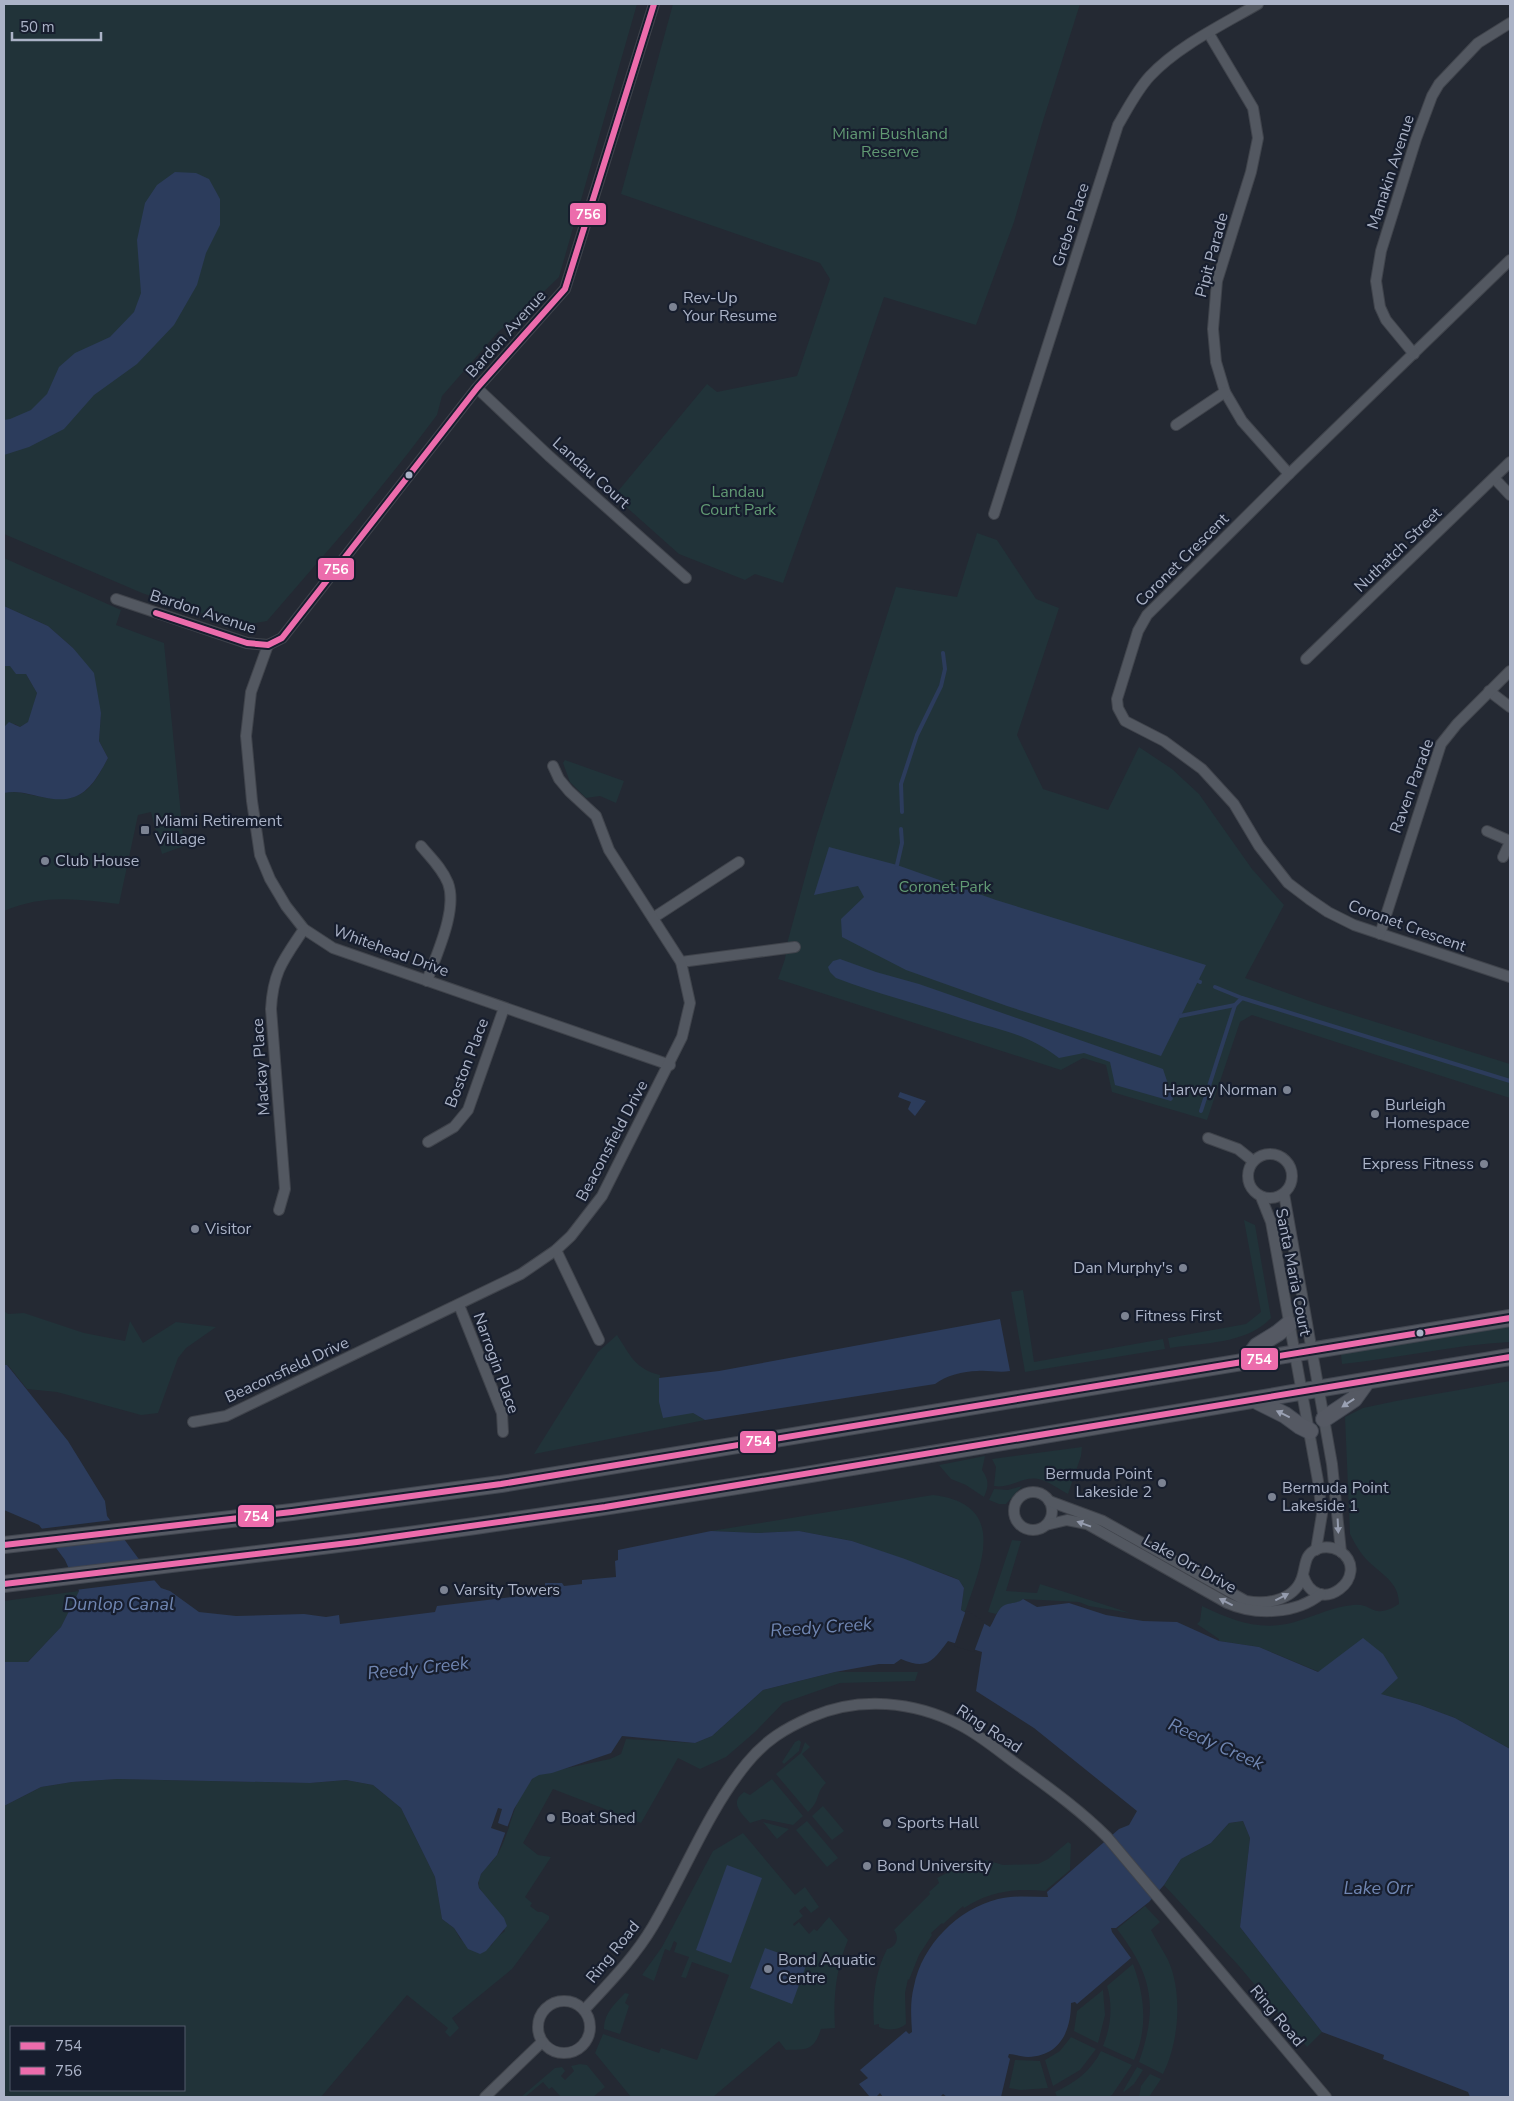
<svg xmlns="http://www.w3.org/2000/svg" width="1514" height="2101" font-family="'Nunito Sans',sans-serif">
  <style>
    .green { fill: #213339; fill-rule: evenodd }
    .water { fill: #2c3c5c }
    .pier { fill: #242933 }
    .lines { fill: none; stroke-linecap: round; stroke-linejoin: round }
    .stream { stroke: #2c3c5c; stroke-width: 4 }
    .minor-casing { stroke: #40444c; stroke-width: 12 }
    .primary-casing { stroke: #414650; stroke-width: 18 }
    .minor { stroke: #535861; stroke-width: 10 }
    .primary { stroke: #555963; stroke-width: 16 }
    .bus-1-casing { stroke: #171e2e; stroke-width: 10 }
    .bus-2-casing { stroke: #171e2e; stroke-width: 10 }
    .bus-1 { stroke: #ec6cac; stroke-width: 6 }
    .bus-2 { stroke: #ec6cac; stroke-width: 6 }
    .oneway { fill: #9aa1b3 }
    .oneway2 { fill: #959cae }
    .poi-dot { fill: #7c8393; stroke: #171e2e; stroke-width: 2 }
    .bus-dot { fill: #abb3c7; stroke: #171e2e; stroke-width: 2 }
    .labels { text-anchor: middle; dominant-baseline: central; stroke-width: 4.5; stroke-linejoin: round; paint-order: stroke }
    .park-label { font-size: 16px; fill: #619973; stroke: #171e2e }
    .street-label { font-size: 16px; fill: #abb3c7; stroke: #171e2e }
    .poi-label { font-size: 16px; fill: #abb3c7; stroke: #171e2e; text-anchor: start }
    .water-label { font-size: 18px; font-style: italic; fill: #7086b2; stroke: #171e2e }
    .line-badge { stroke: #171e2e; stroke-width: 2 }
    .badge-label { font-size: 14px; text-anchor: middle; font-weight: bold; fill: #fff }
  </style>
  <rect width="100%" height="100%" fill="#242933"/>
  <g class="green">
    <polygon points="4,4 637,4 559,277 525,310 498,332 442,396 437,415 409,452 356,518 267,621 239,626 142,593 4,534"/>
    <polygon points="673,4 1080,4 1042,124 1014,222 976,325 884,297 847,406 783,583 755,574 745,580 679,554 614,496 707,384 717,392 797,376 830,279 820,263 621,194"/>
    <polygon points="977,533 997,540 1036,599 1059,608 1017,735 1043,789 1108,810 1139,747 1172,769 1199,794 1252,869 1284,905 1245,978 1318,1004 1510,1064 1510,1098 1252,1015 1240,1022 1207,1120 1112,1092 1106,1065 1083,1058 1061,1070 778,979 785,959 788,940 816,837 896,587 957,597"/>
    <path d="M4,558L121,610L116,625L164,643L184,846L162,854L151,812L138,815L119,904C78,899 43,894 4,911V793C18,790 28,795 42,797C82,804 91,790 108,758L99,741L101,713L73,648L48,626L4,606Z"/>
    <polygon points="10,665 26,674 37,693 29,722 20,727 15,724 4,727 4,666"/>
    <polygon points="565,760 624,781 616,803 600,796 586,798 570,782 563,763"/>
    <path d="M1244,1220L1255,1225L1271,1318C1247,1344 1202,1343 1170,1348L1168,1338L1246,1324L1261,1312Z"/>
    <polygon points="1023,1290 1034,1362 1163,1339 1165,1349 1025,1372 1011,1292"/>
    <polygon points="4,1311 8,1314 24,1313 84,1333 125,1341 130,1321 143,1343 176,1322 216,1327 186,1348 178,1358 158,1413 141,1415 57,1392 27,1389 8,1365 4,1365"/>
    <path d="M1510,1327V1342C1454,1345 1399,1358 1342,1364L1341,1355L1347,1353Z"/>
    <path d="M617,1335C630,1355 635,1369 660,1375L659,1402L693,1413L705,1420L534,1454L598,1352Z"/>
    <path d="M1510,1381V1749L1455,1718L1420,1705L1380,1694L1319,1672L1259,1647L1219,1641V1639L1197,1624L1200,1621L1202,1606C1235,1622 1265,1633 1301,1620C1319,1614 1334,1607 1353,1605C1373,1602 1372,1621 1399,1604C1399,1582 1382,1575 1368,1561C1360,1553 1355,1544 1350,1534L1345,1417L1363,1408L1396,1401Z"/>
    <path d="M1082,1447L1081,1456L1068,1494C1058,1489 1049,1481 1038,1479C1023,1476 1010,1489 994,1486L996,1467L992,1459Z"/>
    <path d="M985,1456L982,1470C989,1480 989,1486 984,1497L966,1485L951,1479L939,1465Z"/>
    <polygon points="1022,1486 1006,1504 999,1504 989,1500 994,1489 1008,1490"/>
    <path d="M933,1495C1009,1504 981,1565 965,1612L961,1610L964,1588L959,1580L950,1576L852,1541L799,1531L758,1533L711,1531Z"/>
    <path d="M1012,1540L1021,1541L1006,1591L1037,1593L1040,1584L1130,1613L1089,1606L1079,1602L1023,1599C1013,1607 1008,1601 996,1614L988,1612Z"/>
    <polygon points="79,1591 61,1627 28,1662 4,1662 4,1601"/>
    <path d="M835,1672H918L915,1681L840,1683L783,1703L755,1732L726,1757L700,1769L678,1758L641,1823L553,1789L523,1843L538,1855L551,1857L525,1897L532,1903L530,1906L538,1912H542L549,1916V1919L512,1969L452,2018L459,2028L450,2037L445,2032L448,2028L407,1995L321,2097H4V1806L41,1787L72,1782L117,1779L310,1783L346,1780L373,1785L401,1808L435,1877L442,1919L454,1928L461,1940L491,1946L497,1937L505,1931L479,1887C476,1873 490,1866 497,1855C512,1832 513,1790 539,1774L610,1759L621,1754L626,1739L695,1743L712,1736L763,1690ZM11,2027H184V2090H11Z"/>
    <polygon points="799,1740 801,1742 799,1751 784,1764 782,1762 795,1742"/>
    <path d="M805,1742L810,1747L802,1754L826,1783C815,1793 821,1800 808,1812L776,1774L801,1753Z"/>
    <path d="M772,1779L803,1816L793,1825L763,1819L750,1823C741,1813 729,1803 744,1792L750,1795Z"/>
    <polygon points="823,1806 844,1831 832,1840 812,1816"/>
    <polygon points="807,1821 838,1858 827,1867 796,1830"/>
    <polygon points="1243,1821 1250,1838 1240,1927 1322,2032 1307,2047 1239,1966 1164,1885 1181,1859 1211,1843 1229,1823"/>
    <polygon points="763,1822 789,1829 777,1839"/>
    <path d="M743,1833L795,1895L805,1887L819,1907L811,1913L805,1906L799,1911L803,1916L793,1924L794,1926L799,1922L809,1934L814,1929L817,1931L829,1917L848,1940C836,1968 833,1998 835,2028L821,2029C813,2052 807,2049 786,2050L779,2041L713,2097H631L595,2053L603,2034L659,2053L661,2048L697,2060L729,1975L692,1962L686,1978L681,1977L689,1957L674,1952L677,1943L674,1941L670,1951L665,1949L654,1981L642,1975L662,1947L713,1851Z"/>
    <path d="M1068,1842L1071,1844L1070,1870L1045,1891C1016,1888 990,1891 964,1908L963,1906L943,1924L942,1923L931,1933L932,1935L919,1955L909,1980L908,1979L905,1993L906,2024C900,2030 887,2031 879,2027V2024L874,2025C872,2000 875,1972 887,1949C896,1947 900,1938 894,1930L930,1894L929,1892L939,1883L937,1878L959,1867L981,1860V1862L986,1860L1003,1865L1038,1864L1048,1859Z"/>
    <path d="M1145,1906L1160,1922L1151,1930C1156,1940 1163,1950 1168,1960C1183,1993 1179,2042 1163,2074L1139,2062C1158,2007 1153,1976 1117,1929Z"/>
    <path d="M1133,1964C1145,1997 1148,2028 1134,2060L1103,2046C1111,2027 1113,2005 1107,1986Z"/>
    <polygon points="1103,1990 1105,2015 1098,2043 1074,2031 1077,2011"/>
    <path d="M625,1993L629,1994L625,2003L629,2006L620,2034L604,2029C604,2013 615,2004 625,1993Z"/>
    <polygon points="1071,2037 1096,2049 1080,2070 1053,2086 1045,2060 1060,2051"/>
    <path d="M1101,2051L1132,2065L1112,2095L1108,2097H1057L1055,2092C1075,2083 1091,2071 1101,2051Z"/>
    <polygon points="1015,2060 1040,2061 1048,2088 1021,2090 1009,2088"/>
    <polygon points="580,2064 587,2065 605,2087 593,2097 561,2097 552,2087 549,2089 543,2082 525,2097 521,2097 555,2068 562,2067 565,2071 561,2076 565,2080 574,2071 571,2066"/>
    <polygon points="1137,2067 1143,2070 1134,2084 1124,2092 1123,2091"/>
    <polygon points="1150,2074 1161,2079 1149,2097 1139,2097 1141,2086"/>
  </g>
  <g class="water">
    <polygon points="175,172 196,173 209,179 220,199 220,225 206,253 197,285 174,325 137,364 94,395 64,429 29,447 4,455 4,420 10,419 31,410 47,394 59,367 75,353 110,337 134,312 141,293 137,240 145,203 157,185"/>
    <path d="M4,606L48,626L73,648L94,673L101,713L99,741L108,758C92,788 80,806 42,797C28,794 18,790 4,793V727L9,722L20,727L28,722L37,693L26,674H16L10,666H4Z"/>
    <polygon points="829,847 897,865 996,900 1206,965 1161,1056 1007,1006 906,970 842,937 841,919 864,897 858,886 814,895"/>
    <path d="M840,959L876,972L919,984L1163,1069L1173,1099L1171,1101L1115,1085L1110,1062L1084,1053L1059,1058C1028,1034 1000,1030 964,1019C922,1005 878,994 836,978L830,972L828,967L833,961Z"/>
    <polygon points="900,1092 926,1101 915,1116 908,1109 911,1102 898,1097"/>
    <path d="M1000,1319L1010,1371C999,1373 989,1370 977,1371C964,1371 945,1376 935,1384L705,1420L693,1413L663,1418L659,1402V1378L719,1371Z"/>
    <path d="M4,1365H7L68,1441L105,1501L107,1516L155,1581L161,1588L170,1591L199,1612L236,1616L304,1614L326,1617L339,1615L340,1624L435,1612L437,1606L545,1593V1583H562L564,1586L582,1584V1580L616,1577L615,1561L618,1560V1550L711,1531L758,1533L799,1531L852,1541L905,1559L959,1580L964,1588L961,1610L990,1627C994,1621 997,1610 1003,1606C1010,1602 1017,1604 1023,1599L1037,1607L1069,1603L1106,1615L1143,1621L1177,1622L1219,1641L1259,1647L1318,1672L1363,1638L1383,1654L1398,1678L1381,1694L1420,1705L1455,1718L1510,1749V2097H1470L1468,2092L1383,2059L1384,2055L1322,2032L1240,1927L1250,1838L1243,1821L1229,1823L1211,1843L1181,1859L1164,1885L1149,1902L1116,1928H1111L1112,1932L1131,1958L1077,2004L1075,2002L1071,2003C1071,2031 1060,2056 1028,2057C1021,2057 1015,2054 1009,2054L1008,2057L1010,2059L1001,2097H947L943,2094L940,2097H883L880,2093L876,2097H870L859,2084L868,2078L860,2070L906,2031L909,2034L912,2032C911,2016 910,2001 914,1986C922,1945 958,1909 998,1899C1015,1895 1031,1897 1048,1897L1047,1892L1119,1829L1129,1825L1137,1811L1034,1728L976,1691L982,1652L948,1641C932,1662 927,1670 901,1659L894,1664H879L835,1672L763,1690L712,1736L695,1743L622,1736L611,1753L552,1773L539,1775L532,1779L514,1809L497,1855L481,1874L478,1883L479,1888L504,1918L507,1926L486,1951L480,1954L468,1949L454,1928L442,1919L435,1877L401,1808L373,1785L346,1780L310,1783L117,1779L72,1782L41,1787L4,1806V1662H28L61,1627L79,1591L65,1560L39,1525L4,1510Z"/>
    <polygon points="727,1865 762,1878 731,1963 696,1950"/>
    <polygon points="765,1948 807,1963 792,2004 750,1988"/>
  </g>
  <g class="pier">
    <polygon points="113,1520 127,1539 53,1547 39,1529"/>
    <polygon points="143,1560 157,1580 75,1590 66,1569"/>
    <polygon points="966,1610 985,1622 974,1652 954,1646"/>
    <polygon points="498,1808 502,1809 498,1823 509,1827 506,1833 491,1828"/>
  </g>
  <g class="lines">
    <g class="stream">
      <polyline points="902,812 901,784 917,735 941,686 945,669 943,653"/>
      <polyline points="897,865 902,843 901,829"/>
      <polyline points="1198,981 1200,982"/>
      <polyline points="1215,987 1242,998"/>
      <polyline points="1180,1016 1235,1005"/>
      <polyline points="1187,1088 1207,1092"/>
      <polyline points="1201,1111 1235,1005 1242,998 1510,1081"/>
    </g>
    <defs>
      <g id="minor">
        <polyline points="1209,34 1253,108 1258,138 1251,172 1217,281 1213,329 1216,362 1225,392 1242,421 1289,474"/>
        <polyline points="1510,260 1289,474 1147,615 1138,631 1117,699 1118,708 1125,721 1164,741 1202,769 1234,804 1259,846 1288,883 1309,899 1328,912 1354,925 1510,977"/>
        <polyline points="1414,354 1386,320 1380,307 1376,281 1381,251 1416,139 1432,96 1439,84 1478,43 1510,23"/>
        <polyline points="477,388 549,456 686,578"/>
        <polyline points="1176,425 1225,392"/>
        <polyline points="1494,478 1510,495"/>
        <path d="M994,514L1118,125C1128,108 1137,90 1150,76C1178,46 1222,25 1258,4"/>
        <polyline points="116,599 247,643 268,645 282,638 477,388 565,289 654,4"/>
        <polyline points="268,645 251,692 246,736 252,801 260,855 270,879 286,906 304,929 333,948 670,1065"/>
        <polyline points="1306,659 1510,462"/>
        <polyline points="1489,691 1510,707"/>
        <polyline points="1487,831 1510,841"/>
        <path d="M421,846C431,858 442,868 448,883C458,910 436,955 427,981"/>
        <polyline points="1503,857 1510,842"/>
        <polyline points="653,918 739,862"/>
        <polyline points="1380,934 1441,744 1457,724 1510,671"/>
        <polyline points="681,962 795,947"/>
        <polyline points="1208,1138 1238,1149 1253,1161"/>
        <polyline points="428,1142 454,1127 468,1110 504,1008"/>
        <circle cx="1270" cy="1176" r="22"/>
        <polyline points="1284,1194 1332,1464 1341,1552"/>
        <polyline points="1261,1197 1271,1222 1318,1481 1322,1514 1316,1550"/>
        <path d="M279,1210L285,1189L271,1009C273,971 284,959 304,929"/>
        <polyline points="556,1250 599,1340"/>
        <polyline points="459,1305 502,1413 503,1432"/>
        <polyline points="193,1422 226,1416 521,1274 556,1250 571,1236 602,1196 682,1037 690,1003 681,962 609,850 596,816 569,791 559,779 553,766"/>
        <circle cx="1033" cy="1511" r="19"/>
        <path d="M1049,1501L1103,1521L1246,1601C1268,1605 1297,1600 1303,1574C1306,1563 1305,1554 1317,1549C1325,1546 1333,1547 1340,1551C1374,1575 1317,1621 1303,1575"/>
        <path d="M1046,1525L1067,1520L1087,1524L1227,1603C1256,1616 1296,1614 1321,1594"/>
        <circle cx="564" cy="2027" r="26"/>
        <path d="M584,2010C609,1983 634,1958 653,1926C685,1872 707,1812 747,1763C766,1740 784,1729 811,1717C859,1696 914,1701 960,1725C982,1736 1002,1754 1022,1768C1052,1790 1081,1811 1107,1837L1326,2097"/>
        <polyline points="485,2097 542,2042"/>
      </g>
      <g id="primary">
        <polyline points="1245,1362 1257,1346 1278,1333 1289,1324"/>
        <polyline points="1255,1400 1285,1415 1300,1426 1310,1431"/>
        <polyline points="1324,1419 1354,1399 1367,1381"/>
        <polyline points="4,1545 292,1512 501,1484 1510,1318"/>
        <path d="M4,1584C161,1565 318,1548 475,1526C821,1476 1165,1413 1510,1357"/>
      </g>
    </defs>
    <use href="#minor" class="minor-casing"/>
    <use href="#primary" class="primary-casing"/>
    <use href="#minor" class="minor"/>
    <use href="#primary" class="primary"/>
    <defs>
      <g id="bus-1">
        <polyline points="4,1545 292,1512 501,1484 1510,1318"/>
        <polyline points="4,1584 357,1542 605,1507 1510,1357"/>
      </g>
      <polyline id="bus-2" points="156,613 247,643 268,645 282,638 477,388 565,289 654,4"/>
    </defs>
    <use href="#bus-1" class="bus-1-casing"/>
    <use href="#bus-2" class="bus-2-casing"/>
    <use href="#bus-1" class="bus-1"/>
    <use href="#bus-2" class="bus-2"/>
  </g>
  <defs><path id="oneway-solid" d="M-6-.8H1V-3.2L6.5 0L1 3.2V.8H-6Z" transform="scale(1.25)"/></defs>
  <g class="oneway">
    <use href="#oneway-solid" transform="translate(1348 1403) rotate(147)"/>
    <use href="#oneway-solid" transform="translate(1283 1414) rotate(-154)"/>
  </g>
  <g class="oneway2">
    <use href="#oneway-solid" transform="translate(1084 1524) rotate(-160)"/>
    <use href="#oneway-solid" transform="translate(1338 1526) rotate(87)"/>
    <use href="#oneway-solid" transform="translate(1282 1597) rotate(-27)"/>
    <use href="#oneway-solid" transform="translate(1226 1602) rotate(-153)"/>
  </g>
  <g class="poi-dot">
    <circle cx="673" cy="307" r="5"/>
    <rect x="140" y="825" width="10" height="10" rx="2.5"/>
    <circle cx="45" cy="861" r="5"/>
    <circle cx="1287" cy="1090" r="5"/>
    <circle cx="1375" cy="1114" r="5"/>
    <circle cx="1484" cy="1164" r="5"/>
    <circle cx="195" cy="1229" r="5"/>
    <circle cx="1183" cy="1268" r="5"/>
    <circle cx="1125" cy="1316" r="5"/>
    <circle cx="1162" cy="1483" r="5"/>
    <circle cx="1272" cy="1497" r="5"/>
    <circle cx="444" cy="1590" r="5"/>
    <circle cx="551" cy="1818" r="5"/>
    <circle cx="887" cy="1823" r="5"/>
    <circle cx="867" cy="1866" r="5"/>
    <circle cx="768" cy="1969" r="5"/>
  </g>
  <g class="bus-dot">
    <circle cx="409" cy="475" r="4.5"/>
    <circle cx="1420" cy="1333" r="4.5"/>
  </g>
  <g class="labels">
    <g class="park-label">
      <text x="890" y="134">Miami Bushland<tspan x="890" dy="18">Reserve</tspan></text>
      <text x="738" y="492">Landau<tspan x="738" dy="18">Court Park</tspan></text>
      <text x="945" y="887">Coronet Park</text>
    </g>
    <g class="street-label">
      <text transform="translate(1391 172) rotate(-72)">Manakin Avenue</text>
      <text transform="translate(1071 225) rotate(-72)">Grebe Place</text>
      <text transform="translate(1212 255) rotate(-75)">Pipit Parade</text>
      <text transform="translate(506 334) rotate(-48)">Bardon Avenue</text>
      <text transform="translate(591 473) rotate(42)">Landau Court</text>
      <text transform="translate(1398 550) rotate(-44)">Nuthatch Street</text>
      <text transform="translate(1182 560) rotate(-45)">Coronet Crescent</text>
      <text transform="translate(203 612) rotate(18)">Bardon Avenue</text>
      <text transform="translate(1412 786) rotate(-70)">Raven Parade</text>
      <text transform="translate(1407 926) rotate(20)">Coronet Crescent</text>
      <text transform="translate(391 951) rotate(20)">Whitehead Drive</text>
      <text transform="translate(467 1063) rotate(-69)">Boston Place</text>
      <text transform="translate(261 1067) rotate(-94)">Mackay Place</text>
      <text transform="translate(612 1141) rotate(-62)">Beaconsfield Drive</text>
      <text transform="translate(1293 1272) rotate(79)">Santa Maria Court</text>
      <text transform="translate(496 1363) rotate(70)">Narrogin Place</text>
      <text transform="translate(287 1370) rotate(-25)">Beaconsfield Drive</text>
      <text transform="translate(1190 1564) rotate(29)">Lake Orr Drive</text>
      <text transform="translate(989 1729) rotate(33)">Ring Road</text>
      <text transform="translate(613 1952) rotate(-51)">Ring Road</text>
      <text transform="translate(1277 2016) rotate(50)">Ring Road</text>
    </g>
    <g class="poi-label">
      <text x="683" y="298">Rev-Up<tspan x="683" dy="18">Your Resume</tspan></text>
      <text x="155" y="821">Miami Retirement<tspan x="155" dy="18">Village</tspan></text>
      <text x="55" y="861">Club House</text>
      <text x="1277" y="1090" text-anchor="end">Harvey Norman</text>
      <text x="1385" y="1105">Burleigh<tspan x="1385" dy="18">Homespace</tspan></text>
      <text x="1474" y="1164" text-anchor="end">Express Fitness</text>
      <text x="205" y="1229">Visitor</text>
      <text x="1173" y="1268" text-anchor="end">Dan Murphy's</text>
      <text x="1135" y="1316">Fitness First</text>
      <text x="1152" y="1474" text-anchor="end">Bermuda Point<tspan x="1152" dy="18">Lakeside 2</tspan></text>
      <text x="1282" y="1488">Bermuda Point<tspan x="1282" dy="18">Lakeside 1</tspan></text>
      <text x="454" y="1590">Varsity Towers</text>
      <text x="561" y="1818">Boat Shed</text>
      <text x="897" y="1823">Sports Hall</text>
      <text x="877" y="1866">Bond University</text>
      <text x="778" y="1960">Bond Aquatic<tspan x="778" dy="18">Centre</tspan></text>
    </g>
    <g class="water-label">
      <text x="119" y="1604">Dunlop Canal</text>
      <text transform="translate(821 1627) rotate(-4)">Reedy Creek</text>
      <text transform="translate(418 1668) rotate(-6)">Reedy Creek</text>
      <text transform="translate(1216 1744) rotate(24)">Reedy Creek</text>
      <text x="1378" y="1888">Lake Orr</text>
    </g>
  </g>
  <g class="line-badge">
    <rect x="569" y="202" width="38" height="24" rx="5" fill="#ec6cac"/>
    <rect x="317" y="557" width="38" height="24" rx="5" fill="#ec6cac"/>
    <rect x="1240" y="1347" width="39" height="24" rx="5" fill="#ec6cac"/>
    <rect x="739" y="1430" width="38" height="24" rx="5" fill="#ec6cac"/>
    <rect x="237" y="1504" width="38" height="24" rx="5" fill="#ec6cac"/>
  </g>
  <g class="badge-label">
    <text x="588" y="219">756</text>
    <text x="336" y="574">756</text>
    <text x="1259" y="1364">754</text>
    <text x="758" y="1446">754</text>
    <text x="256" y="1521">754</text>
  </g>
  <rect width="1514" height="2101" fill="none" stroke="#abb3c7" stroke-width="10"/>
  <rect x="10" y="2026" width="175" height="65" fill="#171e2e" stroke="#525a6b"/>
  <rect x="20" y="2042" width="25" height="8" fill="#ec6cac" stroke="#525a6b"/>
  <text x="55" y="2051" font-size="15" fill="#abb3c7">754</text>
  <rect x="20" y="2067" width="25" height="8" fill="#ec6cac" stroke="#525a6b"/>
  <text x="55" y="2076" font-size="15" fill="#abb3c7">756</text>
  <path d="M12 32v8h89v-8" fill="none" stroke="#abb3c7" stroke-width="2.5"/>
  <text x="20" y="32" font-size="15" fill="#abb3c7" stroke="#171e2e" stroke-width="4" paint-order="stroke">50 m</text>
</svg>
